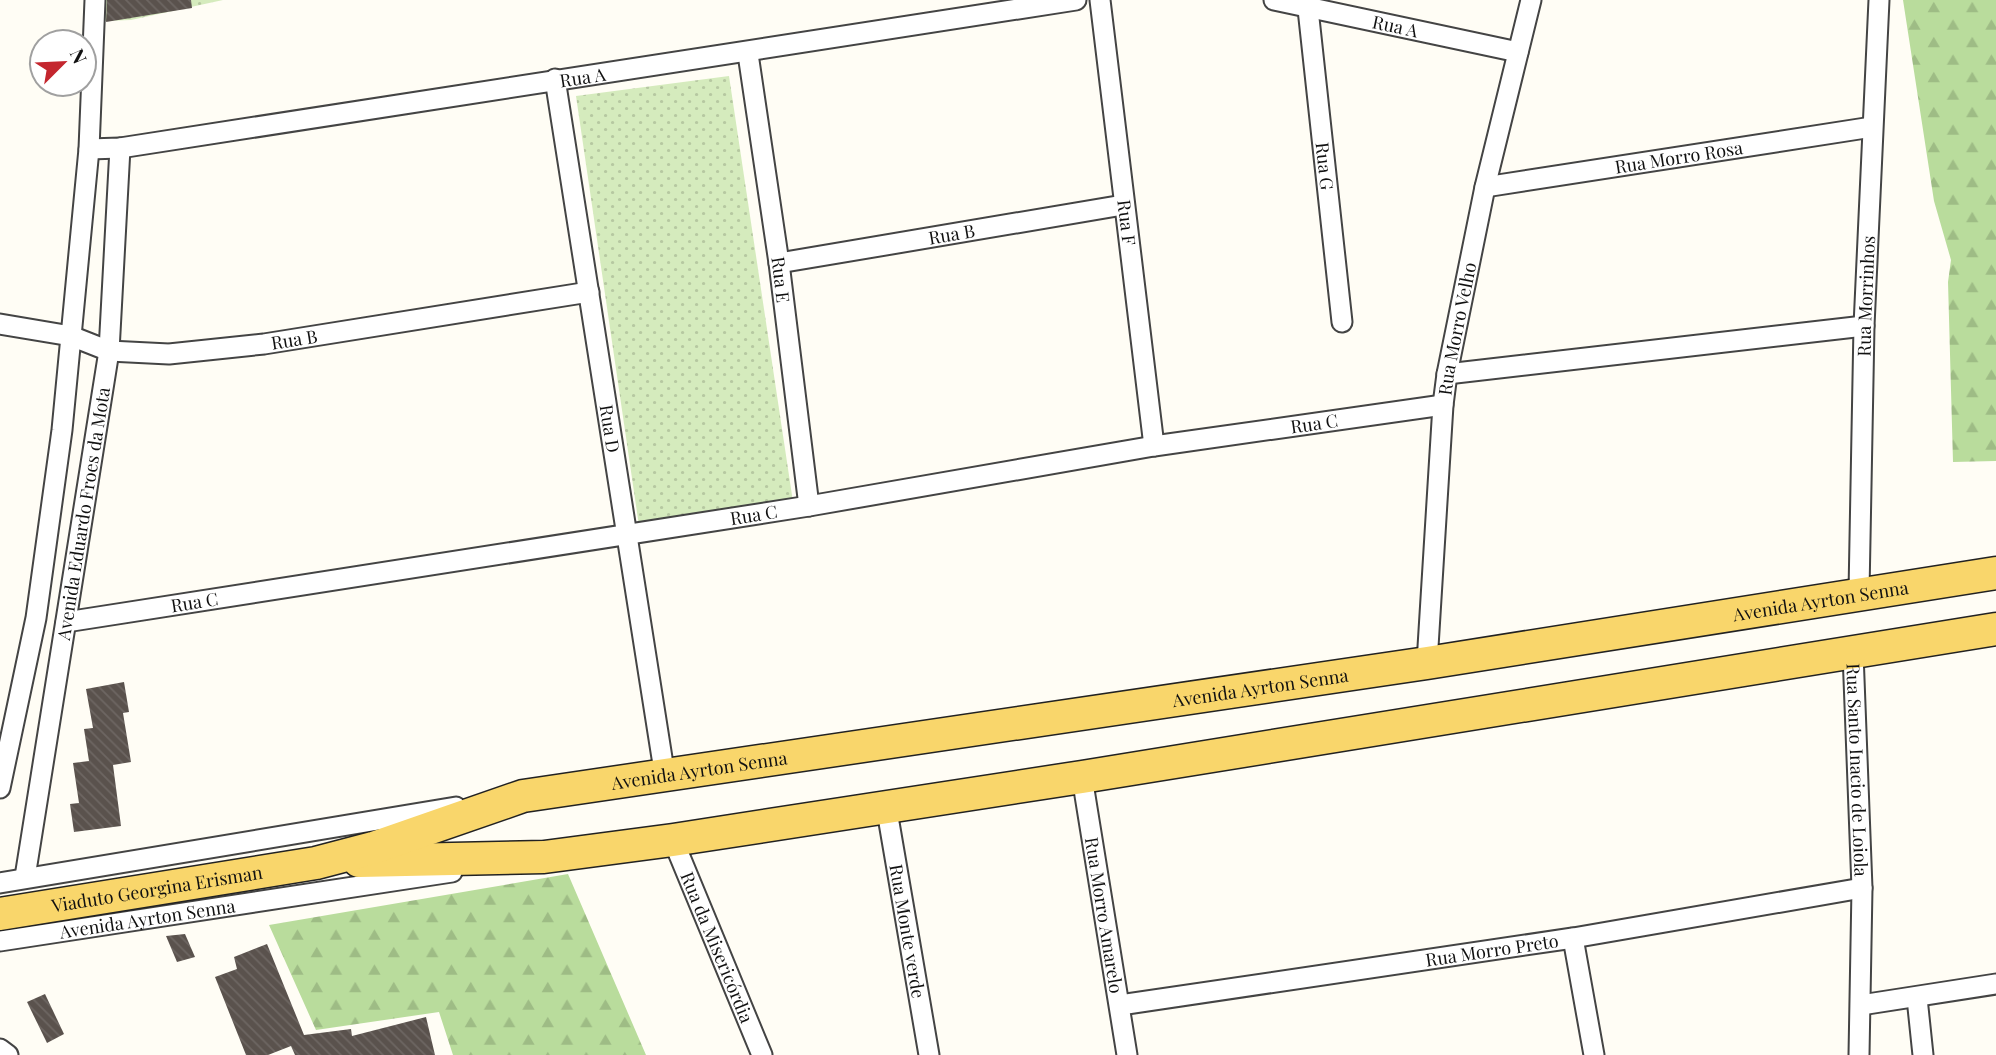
<svg xmlns="http://www.w3.org/2000/svg" width="1996" height="1055" font-family="'Playfair Display',serif">
  <style>
    .green { fill: url(#green-dots) }
    .forest { fill: url(#forest-firs) }
    .building { fill: url(#building-back-hatch) }
    .lines { fill: none; stroke-linecap: round; stroke-linejoin: round }
    .minor-casing { stroke: #444; stroke-width: 23 }
    .primary-casing { stroke: #222; stroke-width: 35 }
    .minor { stroke: #fff; stroke-width: 19 }
    .primary { stroke: #f9d66b; stroke-width: 32 }
    .labels { text-anchor: middle; dominant-baseline: central; stroke-width: 7; stroke-linejoin: round; paint-order: stroke }
    .street-label { font-size: 18px; fill: #111; stroke: #fff }
  </style>
  <defs>
    <pattern id="green-dots" width="8" height="8" patternUnits="userSpaceOnUse" patternTransform="scale(1.75)"><rect width="8" height="8" fill="#d5ebbd"/><path d="M2 2h.1M6 6h.1" fill="none" stroke="#b6c8a1" stroke-width="1.8" stroke-linecap="round"/></pattern>
    <pattern id="forest-firs" width="22" height="20" patternUnits="userSpaceOnUse" patternTransform="scale(1.75)"><rect width="22" height="20" fill="#b9dc9c"/><path d="M5 1l3.5 6h-7zM16 11l3.5 6h-7z" fill="#9ebc85"/></pattern>
    <pattern id="building-back-hatch" width="6" height="6" patternUnits="userSpaceOnUse" patternTransform="scale(1.75)"><rect width="6" height="6" fill="#5a524d"/><path d="M-1 5l2 2M0 0l6 6M5-1l2 2" fill="none" stroke="#6d6662"/></pattern>
  </defs>
  <rect width="100%" height="100%" fill="#fffdf5"/>
  <g class="green">
    <polygon points="103,0 223,0 131,20 104,21"/>
    <polygon points="729,76 793,502 639,526 576,96"/>
  </g>
  <g class="forest">
    <polygon points="1903,0 1996,0 1996,461 1953,462 1948,282 1951,260 1934,201"/>
    <polygon points="568,874 646,1055 453,1055 439,1012 316,1030 269,925"/>
  </g>
  <g class="building">
    <polygon points="107,0 191,0 192,8 106,22"/>
    <polygon points="124,682 129,712 123,713 131,762 113,765 121,826 74,832 70,804 79,803 73,763 89,761 84,729 93,728 86,689"/>
    <polygon points="185,934 195,957 177,962 166,936"/>
    <polygon points="267,944 304,1035 351,1029 352,1036 426,1017 435,1055 295,1055 291,1046 268,1055 246,1055 215,977 237,969 234,957"/>
    <polygon points="45,994 64,1034 47,1043 27,1002"/>
  </g>
  <g class="lines">
    <defs>
      <g id="minor">
        <path id="s1" d="M1100,0L1154,446"/>
        <path id="s2" d="M1274,0L1518,52"/>
        <path id="s3" d="M1308,9L1342,322"/>
        <path id="s4" d="M748,54L779,263L809,506"/>
        <path id="s5" d="M555,79L665,777"/>
        <path id="s6" d="M89,149L120,148C439,98 758,52 1076,0"/>
        <path id="s7" d="M1485,187L1872,127"/>
        <path id="s8" d="M779,263L1123,205"/>
        <path id="s9" d="M0,324L71,336L109,351L169,354L264,344L589,292"/>
        <polyline points="1447,374 1864,326"/>
        <path id="s10" d="M1859,592L1864,326L1879,0"/>
        <path id="s11" d="M66,622L809,506L1154,446L1443,405"/>
        <path id="s12" d="M1853,653L1862,888L1859,1055"/>
        <path id="s13" d="M1427,663L1443,405L1447,374L1485,187L1531,0"/>
        <path id="s14" d="M1082,777L1127,1055"/>
        <polyline points="0,788 36,618 62,430 89,149 95,0"/>
        <path id="s15" d="M886,805L929,1055"/>
        <path id="s16" d="M673,840L762,1055"/>
        <path id="s17" d="M25,877L109,351L120,148"/>
        <polyline points="0,883 456,807"/>
        <polyline points="1573,938 1594,1055"/>
        <path id="s18" d="M0,941L452,872"/>
        <polyline points="1917,998 1923,1055"/>
        <path id="s19" d="M1120,1005L1573,938L1862,888"/>
        <polyline points="1861,1005 1996,984"/>
        <polyline points="0,1049 8,1055"/>
      </g>
      <g id="primary">
        <polyline points="359,861 544,857 673,840 1082,777 1996,629"/>
        <path id="s20" d="M0,914L316,863L373,848L523,796L1427,663L1996,573"/>
      </g>
    </defs>
    <use href="#minor" class="minor-casing"/>
    <use href="#primary" class="primary-casing"/>
    <use href="#minor" class="minor"/>
    <use href="#primary" class="primary"/>
  </g>
  <g class="labels">
    <g class="street-label">
      <text stroke="none"><textPath href="#s2" startOffset="124">Rua A</textPath></text>
      <text stroke="none"><textPath href="#s6" startOffset="499">Rua A</textPath></text>
      <text stroke="none"><textPath href="#s7" startOffset="196">Rua Morro Rosa</textPath></text>
      <text stroke="none"><textPath href="#s3" startOffset="158">Rua G</textPath></text>
      <text stroke="none"><textPath href="#s1" startOffset="224">Rua F</textPath></text>
      <text stroke="none"><textPath href="#s8" startOffset="175">Rua B</textPath></text>
      <text stroke="none"><textPath href="#s4" startOffset="228">Rua E</textPath></text>
      <text stroke="none"><textPath href="#s10" startOffset="296">Rua Morrinhos</textPath></text>
      <text stroke="none"><textPath href="#s13" startOffset="336">Rua Morro Velho</textPath></text>
      <text stroke="none"><textPath href="#s9" startOffset="299">Rua B</textPath></text>
      <text stroke="none"><textPath href="#s11" startOffset="1264">Rua C</textPath></text>
      <text stroke="none"><textPath href="#s5" startOffset="354">Rua D</textPath></text>
      <text stroke="none"><textPath href="#s17" startOffset="368">Avenida Eduardo Froes da Mota</textPath></text>
      <text stroke="none"><textPath href="#s11" startOffset="696">Rua C</textPath></text>
      <text stroke="none"><textPath href="#s20" startOffset="1850">Avenida Ayrton Senna</textPath></text>
      <text stroke="none"><textPath href="#s11" startOffset="130">Rua C</textPath></text>
      <text stroke="none"><textPath href="#s20" startOffset="1283">Avenida Ayrton Senna</textPath></text>
      <text stroke="none"><textPath href="#s12" startOffset="117">Rua Santo Inacio de Loiola</textPath></text>
      <text stroke="none"><textPath href="#s20" startOffset="716">Avenida Ayrton Senna</textPath></text>
      <text stroke="none"><textPath href="#s20" startOffset="159">Viaduto Georgina Erisman</textPath></text>
      <text stroke="none"><textPath href="#s14" startOffset="140">Rua Morro Amarelo</textPath></text>
      <text stroke="none"><textPath href="#s18" startOffset="149">Avenida Ayrton Senna</textPath></text>
      <text stroke="none"><textPath href="#s15" startOffset="128">Rua Monte verde</textPath></text>
      <text stroke="none"><textPath href="#s16" startOffset="116">Rua da Misericórdia</textPath></text>
      <text stroke="none"><textPath href="#s19" startOffset="376">Rua Morro Preto</textPath></text>
    </g>
  </g>
  <g transform="translate(63 63) rotate(66)"><circle r="33" fill="#ffffff" stroke="#a0a0a0" stroke-width="2"/>
  <path d="M0-5L12 26L0 18L-12 26Z" fill="#c4262e"/>
  <text y="-10" font-size="19" font-weight="bold" text-anchor="middle" fill="#111111">N</text>
  </g>
</svg>
